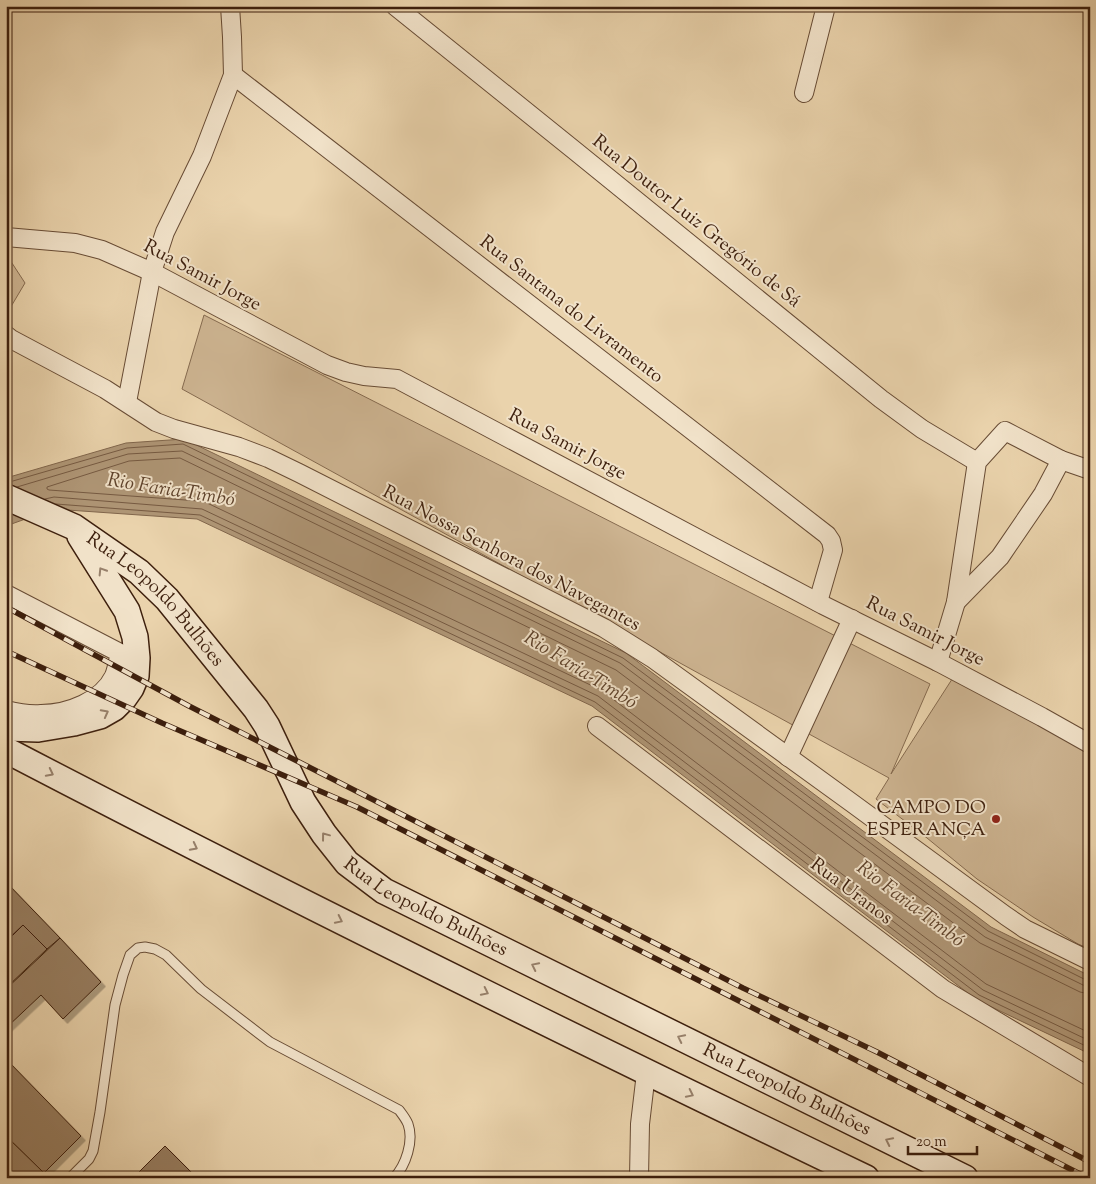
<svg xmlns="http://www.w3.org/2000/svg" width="1096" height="1184" font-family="'Sorts Mill Goudy',serif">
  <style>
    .green { fill: #cdb491; stroke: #856a4f }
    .water { fill: #af9676; stroke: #81664c }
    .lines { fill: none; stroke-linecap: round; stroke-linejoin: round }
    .shore { stroke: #765a42; stroke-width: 1 }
    .building { fill: #977d60; stroke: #3d1f0d; filter: url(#shadow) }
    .lane-casing { stroke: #684c35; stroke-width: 11 }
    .street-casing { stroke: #684c35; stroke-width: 20 }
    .secondary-casing { stroke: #3d1f0d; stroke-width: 28 }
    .lane { stroke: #f1e2c9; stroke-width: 9 }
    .street { stroke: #f1e2c9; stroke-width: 18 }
    .secondary { stroke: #f1e2c9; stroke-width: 25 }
    .rail-casing { stroke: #3d1f0d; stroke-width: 5.5 }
    .rail { stroke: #f1e2c9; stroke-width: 4; stroke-dasharray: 11; stroke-linecap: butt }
    .oneway { stroke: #97806b }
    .poi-dot { fill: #8f2418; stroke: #f1e2c9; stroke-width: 2 }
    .labels { text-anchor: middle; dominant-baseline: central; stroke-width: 4; stroke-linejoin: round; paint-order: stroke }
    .street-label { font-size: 19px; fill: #3d1f0d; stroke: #f1e2c9 }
    .poi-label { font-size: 19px; fill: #3d1f0d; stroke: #f1e2c9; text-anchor: end }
    .water-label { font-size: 20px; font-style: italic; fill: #5f432c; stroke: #f1e2c9 }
  </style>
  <defs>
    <filter id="shadow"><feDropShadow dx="4.5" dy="4.5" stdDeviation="0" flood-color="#0004"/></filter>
  </defs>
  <rect width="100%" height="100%" fill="#ead3ac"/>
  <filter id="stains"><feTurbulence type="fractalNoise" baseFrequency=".004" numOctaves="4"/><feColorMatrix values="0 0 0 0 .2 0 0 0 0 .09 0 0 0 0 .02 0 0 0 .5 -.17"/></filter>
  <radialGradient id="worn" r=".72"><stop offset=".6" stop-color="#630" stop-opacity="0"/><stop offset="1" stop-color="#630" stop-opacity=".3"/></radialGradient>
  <g class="green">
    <polygon points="6,259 10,260 25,283 6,315"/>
    <polygon points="204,315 930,684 891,774 956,673 1090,747 1090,949 1078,944 1033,917 977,879 927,838 876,799 889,778 182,389"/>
  </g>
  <polygon class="water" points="184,439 626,653 991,927 1090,976 1090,1054 977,1000 592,706 197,519 53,509 6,526 6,478 126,443"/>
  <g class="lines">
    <g class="shore">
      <polyline points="6,483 127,448 183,444 623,658 988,931 1086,980 1090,980"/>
      <polyline points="17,487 128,454 182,451 620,663 985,937 1083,985 1090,987"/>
      <polyline points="45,499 54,497 202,509 598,696 983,990 1090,1041"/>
      <polyline points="56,504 200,515 595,702 979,995 1090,1048"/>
      <polyline points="1090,994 1080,992 980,943 616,670 180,458 129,461 47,487 47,489 49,490 199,501 205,502 601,690 986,984 1090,1033"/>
    </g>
  </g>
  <g class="building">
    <polygon points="6,882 60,938 47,949 23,925 6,941"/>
    <polygon points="23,925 47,949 6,988 6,942"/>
    <polygon points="60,938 101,982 63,1019 41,995 6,1028 6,989"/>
    <polygon points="6,1059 81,1136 44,1173 6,1136"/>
    <polygon points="6,1136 44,1173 39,1178 6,1178"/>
    <polygon points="165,1146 197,1178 133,1178"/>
  </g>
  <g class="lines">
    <defs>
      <path id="lane" d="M70,1178L89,1159L93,1151L100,1112L115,1005L123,975L130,955L138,948L145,947L155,949L166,955L201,989L270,1042L399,1110C402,1114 406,1119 408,1124C414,1141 406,1165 394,1178"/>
      <g id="street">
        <polyline points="395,6 574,150 881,399 922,429 977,462"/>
        <polyline points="233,75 827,535 831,541 833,550 818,602"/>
        <polyline points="804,93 826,6"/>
        <polyline points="6,237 75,243 102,250 152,272 327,365 346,372 364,376 397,379 823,605 938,662 1042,717 1090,744"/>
        <polyline points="6,335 11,339 105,389 156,422 174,429 239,447 268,458 299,473 604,628 652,658 852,803 1006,916 1025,929 1090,961"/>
        <polyline points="127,402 152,272 165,232 202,156 233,75 232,37 230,6"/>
        <path d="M6,594L120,653C118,660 117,669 114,676C102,701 68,714 41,714C29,715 18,713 6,710"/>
        <polyline points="956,602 1000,557 1043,494 1061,460"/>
        <polyline points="938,662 956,602 977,462 1005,431 1061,460 1090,470"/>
        <polyline points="597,726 943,989 1090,1077"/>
        <polyline points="788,757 852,619"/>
        <polyline points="639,1178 640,1124 646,1073"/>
      </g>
      <g id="secondary">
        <path id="s1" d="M6,497L74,527L139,572L167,599L256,709L267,726L303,802L324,834L347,863L384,891L965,1178"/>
        <polyline points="6,728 38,729 74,723 100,716 114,708 124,698 131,688 136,676 137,658 135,637 127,611 80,536"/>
        <path d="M6,750C290,898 578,1040 866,1178"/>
      </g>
    </defs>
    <use href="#lane" class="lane-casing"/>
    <use href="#street" class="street-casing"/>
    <use href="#secondary" class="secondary-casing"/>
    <use href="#lane" class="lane"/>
    <use href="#street" class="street"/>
    <use href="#secondary" class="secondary"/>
    <defs>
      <g id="rail">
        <polyline points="6,607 189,706 743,988 877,1052 1090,1162"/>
        <polyline points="6,651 162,723 357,807 1088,1178"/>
      </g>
    </defs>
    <use href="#rail" class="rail-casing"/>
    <use href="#rail" class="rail"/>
  </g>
  <defs><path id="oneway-chevron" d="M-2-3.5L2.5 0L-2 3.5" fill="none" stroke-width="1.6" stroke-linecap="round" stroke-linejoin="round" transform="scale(1.25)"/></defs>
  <g class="oneway">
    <use href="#oneway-chevron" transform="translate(102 571) rotate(-122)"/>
    <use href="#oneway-chevron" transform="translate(105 713) rotate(-28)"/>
    <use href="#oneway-chevron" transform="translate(50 773) rotate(27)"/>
    <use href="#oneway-chevron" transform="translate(325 836) rotate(-127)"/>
    <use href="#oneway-chevron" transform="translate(194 847) rotate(27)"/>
    <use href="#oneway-chevron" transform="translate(339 920) rotate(26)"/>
    <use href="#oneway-chevron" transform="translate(535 966) rotate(-154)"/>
    <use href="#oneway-chevron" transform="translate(485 992) rotate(26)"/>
    <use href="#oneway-chevron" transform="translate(681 1038) rotate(-154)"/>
    <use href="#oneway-chevron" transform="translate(690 1094) rotate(26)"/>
    <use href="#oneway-chevron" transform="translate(889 1141) rotate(-154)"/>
  </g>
  <circle class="poi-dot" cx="996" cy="819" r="5"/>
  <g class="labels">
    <g class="street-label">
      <text transform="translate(696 222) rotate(39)">Rua Doutor Luiz Gregório de Sá</text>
      <text transform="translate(202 276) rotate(28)">Rua Samir Jorge</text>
      <text transform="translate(571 310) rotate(38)">Rua Santana do Livramento</text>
      <text transform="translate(567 445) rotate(28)">Rua Samir Jorge</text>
      <text transform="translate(511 559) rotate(28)">Rua Nossa Senhora dos Navegantes</text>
      <text stroke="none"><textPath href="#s1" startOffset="184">Rua Leopoldo Bulhões</textPath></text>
      <text transform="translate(925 632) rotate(27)">Rua Samir Jorge</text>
      <text transform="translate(851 892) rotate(37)">Rua Uranos</text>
      <text stroke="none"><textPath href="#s1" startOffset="604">Rua Leopoldo Bulhões</textPath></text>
      <text stroke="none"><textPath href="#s1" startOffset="1009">Rua Leopoldo Bulhões</textPath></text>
    </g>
    <g class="poi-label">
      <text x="986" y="808">CAMPO DO<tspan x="986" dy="22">ESPERANÇA</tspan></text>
    </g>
    <g class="water-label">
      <text transform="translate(171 491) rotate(9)">Rio Faria-Timbó</text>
      <text transform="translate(580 671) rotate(32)">Rio Faria-Timbó</text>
      <text transform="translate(910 905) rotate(37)">Rio Faria-Timbó</text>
    </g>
  </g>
  <rect width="1096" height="1184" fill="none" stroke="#ead3ac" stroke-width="25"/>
  <rect x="8" y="8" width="1081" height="1169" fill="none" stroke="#3d1f0d" stroke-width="2.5"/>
  <rect x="12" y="12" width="1071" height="1159" fill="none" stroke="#3d1f0d"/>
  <path d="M908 1146v8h69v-8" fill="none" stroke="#3d1f0d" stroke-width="2.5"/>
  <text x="916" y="1146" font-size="15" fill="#3d1f0d" stroke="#f1e2c9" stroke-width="4" paint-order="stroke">20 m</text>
  <rect width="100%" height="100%" filter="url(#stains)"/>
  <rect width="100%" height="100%" fill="url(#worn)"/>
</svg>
